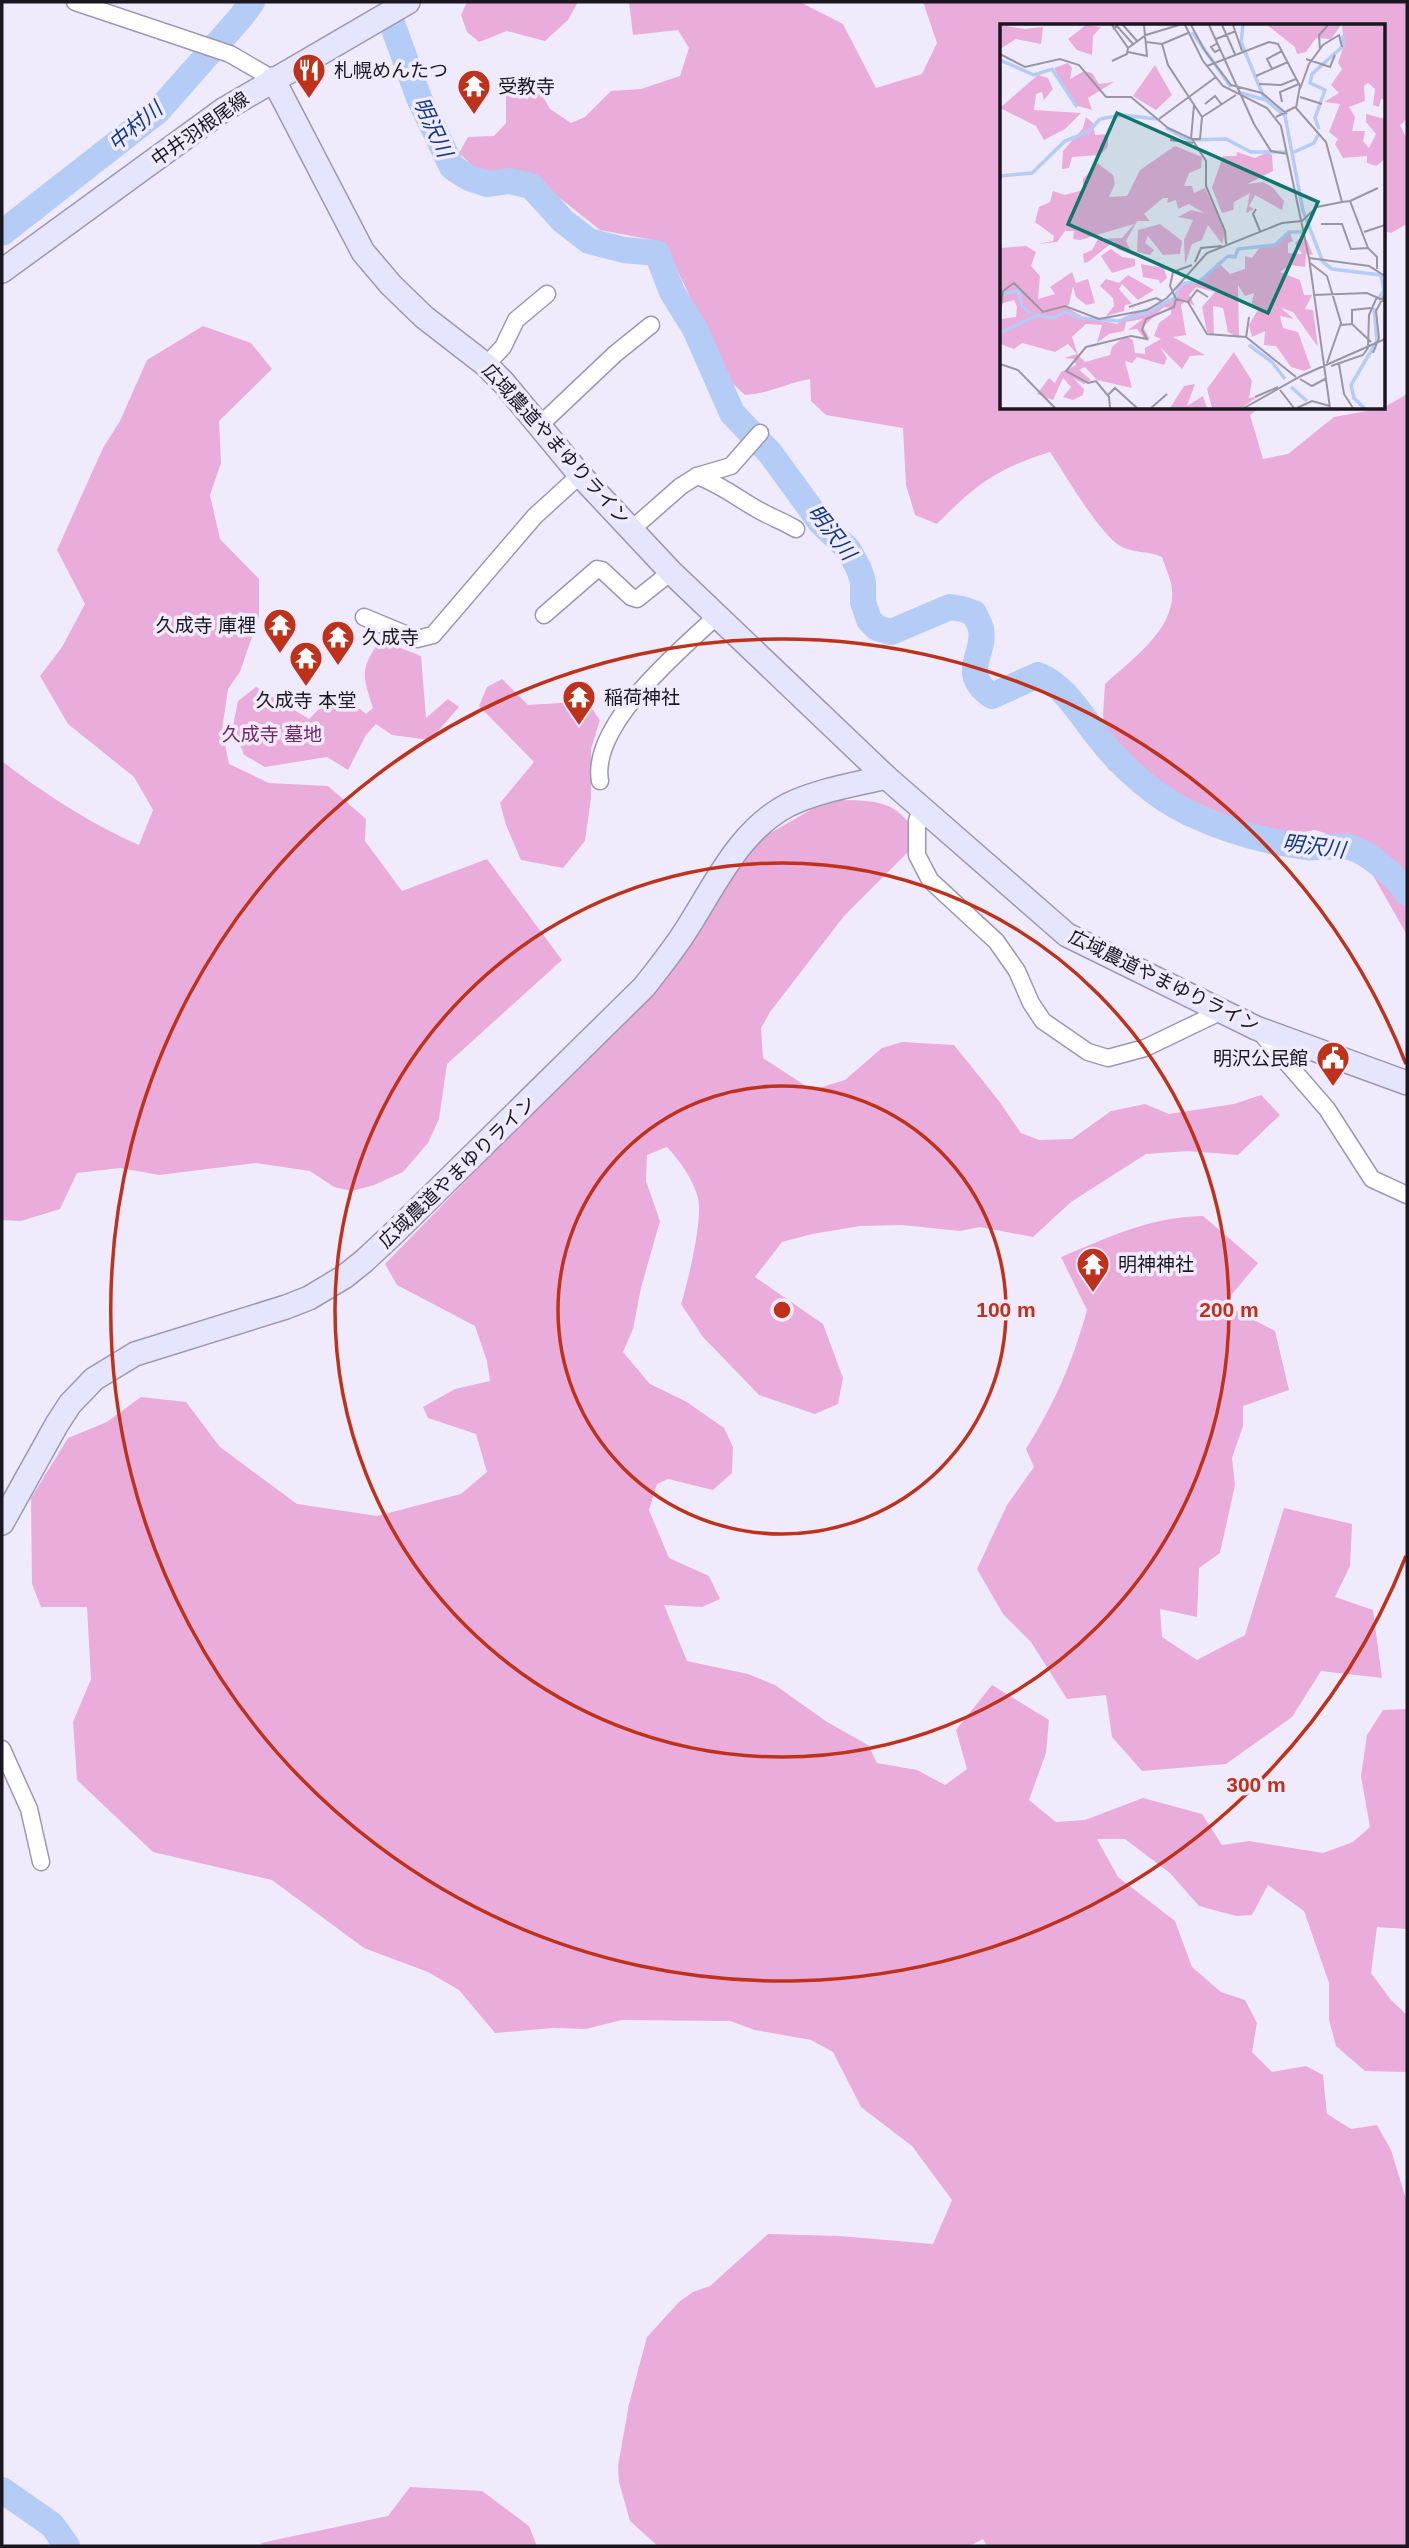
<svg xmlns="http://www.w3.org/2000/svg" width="1409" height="2548" font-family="Arial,'Noto Sans JP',sans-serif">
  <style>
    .green { fill: #eaacda }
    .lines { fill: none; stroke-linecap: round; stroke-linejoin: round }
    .river { stroke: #b4ccf6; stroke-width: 26 }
    .street-casing { stroke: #9f97b1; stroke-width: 19 }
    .secondary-casing { stroke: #9f97b1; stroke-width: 26 }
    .street { stroke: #fff; stroke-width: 16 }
    .secondary { stroke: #e5e6fd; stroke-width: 23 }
    .ring { fill: none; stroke: #be321b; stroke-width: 3.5 }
    .labels { text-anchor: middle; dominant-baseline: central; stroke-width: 7; stroke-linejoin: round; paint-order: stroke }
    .poi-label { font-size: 19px; fill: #1a1720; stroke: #f0ebfc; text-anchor: start }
    .street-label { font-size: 19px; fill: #1a1720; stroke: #f0ebfc }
    .park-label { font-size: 19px; fill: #762667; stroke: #f0ebfc }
    .water-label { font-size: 21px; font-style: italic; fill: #0f3985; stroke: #f0ebfc }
    .inset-river { fill: none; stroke: #b4ccf6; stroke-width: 3.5 }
    .inset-road { fill: none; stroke: #9a96a4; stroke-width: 2 }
    .view { fill: #0f766e; fill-opacity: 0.15; stroke: #0f766e; stroke-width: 3.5 }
    .inset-edge { fill: none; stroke: #1a1720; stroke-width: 3.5 }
    .centre { fill: #be321b; stroke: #f0ebfc; stroke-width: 3.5 }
    .ring-label { font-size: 21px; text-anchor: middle; font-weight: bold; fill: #be321b; stroke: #f0ebfc; stroke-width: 7; stroke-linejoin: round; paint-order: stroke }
  </style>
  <rect width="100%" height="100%" fill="#f0ebfc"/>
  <g class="green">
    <polygon points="467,2 578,2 568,20 545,41 507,31 479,42 467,32 461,15"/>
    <path d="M629,2H800L843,24L876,88L922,74L937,43L923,2H1407V119L1400,125L1407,139V224L1391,233L1383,231V26H1001V408H1259L1250,415L1263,459L1288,454L1334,417L1383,408L1407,394V935L1354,842L1315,830L1243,842L1177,818L1108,769L1103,715L1105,684C1131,660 1176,629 1172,589C1171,579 1165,567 1162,557C1148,551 1137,553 1124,548C1101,538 1066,475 1050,452C998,468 975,485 937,524L915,515L906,485L903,428L826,415L811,401L810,379C787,383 768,394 745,395L730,381L664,242L600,230L536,179L477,170L459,153L468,137L494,136L506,123V85L531,76L550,109L571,123L585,117L611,91L641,89L680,76L689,48L678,30L633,35Z"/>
    <path d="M203,326L251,343L272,369L219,421L221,463L210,495L220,539L259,579V616L240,672L228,689L222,730L229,764L269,783L328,786L366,819L365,841L402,891L487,859L562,960L447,1064L439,1119L428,1143L403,1172L374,1185L352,1191L334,1187L310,1171L256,1163L159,1175L120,1168L77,1173L60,1209L21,1221L2,1220V761C43,793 91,824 139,845L153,810L134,777L68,724L40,676L62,647L85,604L57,550L103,448L120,421L147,360Z"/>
    <path d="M380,640L421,656L426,718L448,699L459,707L430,740L392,735L376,724L366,735L348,770L327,757L265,767L244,755L233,726L238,701L256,687L309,719L333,695L345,705L350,701L366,714L373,708C362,674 360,670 380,640Z"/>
    <polygon points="502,679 528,705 575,702 590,706 600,720 591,749 591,798 585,841 563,868 521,860 506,825 500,803 534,762 479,706 487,687"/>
    <path d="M842,800C874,801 893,800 912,827L909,851L844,916L770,1012L761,1028L763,1058L812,1090L845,1080L882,1048L902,1042L954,1045L999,1101L1021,1133L1039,1140L1072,1139L1111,1111L1145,1104L1169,1114L1234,1104L1261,1095L1280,1115L1238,1155L1188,1151L1146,1154L1071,1202L1033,1237L980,1227L960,1231L902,1225L860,1226L812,1234L782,1242L755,1277L823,1324L843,1378L838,1404L815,1414L759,1395L703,1337L681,1304C688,1282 703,1220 698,1198C693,1179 680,1161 667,1147L647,1155L646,1181L660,1221L641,1288L633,1329L623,1352L650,1384L687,1402L724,1428L733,1447L732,1473L713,1490L668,1479L657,1484L649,1510L669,1558L709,1576L720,1599L702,1607L664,1605L687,1661L748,1674L775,1685L827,1722L868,1745L877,1763L917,1770L945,1785L967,1769L956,1730L992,1685L1049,1720L1046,1753L1029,1800L1056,1822L1085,1820L1143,1798L1202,1814L1222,1845L1249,1841L1323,1853L1353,1842L1370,1827L1361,1776L1367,1735L1383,1710L1407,1709V1929L1377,1927L1371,1973L1391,2000L1407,2015V2072L1365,2071L1336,2046L1329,2020V1983L1304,1911L1268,1885L1252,1915L1236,1916L1199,1906L1170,1873L1125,1839H1097L1118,1877L1175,1921L1192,1967L1221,1992L1245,2000L1257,2023L1252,2052L1272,2072L1306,2066L1323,2075L1327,2114L1351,2129L1377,2125L1391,2150L1407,2202V2546H987L983,2539L969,2546H658L630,2521L619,2482L618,2466L629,2404L647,2337L679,2302L693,2292L710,2286L768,2234L840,2236L933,2244L952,2200L912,2146L861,2107L833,2052L811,2040L755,2030L730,2021L622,2020L586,2029L553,2028L495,2033L459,1990L428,1972L364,1948L272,1880L153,1852L77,1780L73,1722L91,1679L87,1607H41L32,1584L31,1498L68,1438L107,1422L141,1397L186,1402L220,1447L297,1504L377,1516L461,1494L487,1472L476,1434L428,1418L423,1407L455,1389L490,1381L487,1361L475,1326L397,1285L385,1264L533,1112L695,928L760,839L814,808Z"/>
    <path d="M1203,1216L1258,1263L1224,1304L1275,1331L1289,1390L1243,1406V1426L1232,1458L1235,1485L1220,1553L1199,1568L1197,1617L1160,1609L1162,1637L1197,1660L1245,1635L1284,1508L1352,1524L1350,1566L1335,1597L1373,1610L1382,1678L1321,1671L1292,1717L1226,1764L1142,1771L1112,1737L1106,1695L1067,1699L1031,1642L1003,1614L977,1569L1007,1505L1034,1467L1026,1449C1055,1402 1072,1364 1087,1310L1061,1257C1110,1237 1148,1217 1203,1216Z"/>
    <polygon points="410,2487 482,2491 529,2526 537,2546 262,2546 261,2543 388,2516"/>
  </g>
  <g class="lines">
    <g class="river">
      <path d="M393,26L419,98L452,167L469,178L488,184L509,181L531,186L563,221L589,241L624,250L657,253L672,292L695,329L732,413L770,453L821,523L848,549L859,569L863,582V602L869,620L877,628L891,632L950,607L962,609L974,613C976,618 980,624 981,629C986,655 958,673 992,696L1038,675C1066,686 1081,716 1100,739C1123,768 1155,797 1189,813C1227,831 1266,842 1307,847C1319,848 1340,845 1349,847C1369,852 1396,877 1407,893"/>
      <polyline points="2,233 158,111 241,17 252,2"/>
      <polyline points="2,2490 52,2525 67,2546"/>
    </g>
    <defs>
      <g id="street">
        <polyline points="75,2 230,54 273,79"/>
        <polyline points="486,365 503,347 516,320 547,294"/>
        <polyline points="540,425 615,354 651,325"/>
        <path d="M697,476C723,485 742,502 766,514C776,519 786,523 796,529"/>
        <polyline points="632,529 681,486 697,476 731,466 760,433"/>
        <polyline points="544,615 597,569 602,570 631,597 637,599 671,572"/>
        <polyline points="364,617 417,639 433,635 535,516 580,475"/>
        <path d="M600,781C590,725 680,650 718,615"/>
        <polyline points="922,807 917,821 917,855 930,880 996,941 1017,971 1031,1003 1043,1021 1088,1052 1108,1058 1145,1048 1222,1011"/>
        <polyline points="1260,1032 1327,1109 1372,1179 1407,1195"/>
        <polyline points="2,1749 29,1809 41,1862"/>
      </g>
      <g id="secondary">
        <polyline points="273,79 363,252 391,285 424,317 486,365 504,383 580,475 671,572 886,777 1067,935 1256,1028 1407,1083"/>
        <polyline points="2,271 223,110 408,2"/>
        <path d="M2,1523L57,1424L70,1404L94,1379L135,1354L286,1307L309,1298L344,1277L364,1261L393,1234L644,987C659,968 675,948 688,927C716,883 740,830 788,805C819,790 853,785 886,777"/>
      </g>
    </defs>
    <use href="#street" class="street-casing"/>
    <use href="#secondary" class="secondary-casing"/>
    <use href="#street" class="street"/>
    <use href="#secondary" class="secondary"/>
  </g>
  <g class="ring">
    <circle cx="782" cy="1310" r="224"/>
    <circle cx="782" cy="1310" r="447"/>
    <path d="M1406 1556A671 671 0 1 1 1406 1064"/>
  </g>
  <defs>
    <symbol id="restaurant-pin" viewBox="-11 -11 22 30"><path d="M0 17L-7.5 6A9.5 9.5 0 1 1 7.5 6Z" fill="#be321b" stroke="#f0ebfc"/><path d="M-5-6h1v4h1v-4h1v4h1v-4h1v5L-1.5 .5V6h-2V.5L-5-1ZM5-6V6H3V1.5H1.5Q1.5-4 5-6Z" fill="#fff"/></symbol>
    <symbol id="temple-pin" viewBox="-11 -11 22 30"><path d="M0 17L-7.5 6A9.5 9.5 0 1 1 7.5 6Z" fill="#be321b" stroke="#f0ebfc"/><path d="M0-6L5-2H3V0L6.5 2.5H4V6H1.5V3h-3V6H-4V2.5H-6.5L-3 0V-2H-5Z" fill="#fff"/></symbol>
    <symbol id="civic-pin" viewBox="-11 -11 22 30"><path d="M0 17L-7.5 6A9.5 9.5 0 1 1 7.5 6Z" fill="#be321b" stroke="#f0ebfc"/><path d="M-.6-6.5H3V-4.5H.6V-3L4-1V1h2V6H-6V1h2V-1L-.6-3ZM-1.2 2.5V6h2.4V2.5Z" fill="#fff"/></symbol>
  </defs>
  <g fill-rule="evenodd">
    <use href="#restaurant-pin" x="290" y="51" width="38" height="52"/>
    <use href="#temple-pin" x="455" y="67" width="38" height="52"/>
    <use href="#temple-pin" x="261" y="606" width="38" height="52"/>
    <use href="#temple-pin" x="319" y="618" width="38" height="52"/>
    <use href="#temple-pin" x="287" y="639" width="38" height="52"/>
    <use href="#temple-pin" x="560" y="678" width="38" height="52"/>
    <use href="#civic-pin" x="1314" y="1039" width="38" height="52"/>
    <use href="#temple-pin" x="1074" y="1245" width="38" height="52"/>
  </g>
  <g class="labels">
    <g class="poi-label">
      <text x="334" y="70">札幌めんたつ</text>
      <text x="498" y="86">受教寺</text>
      <text x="256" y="625" text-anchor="end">久成寺 庫裡</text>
      <text x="362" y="637">久成寺</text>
      <text x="604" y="697">稲荷神社</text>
      <text x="306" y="700" text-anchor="middle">久成寺 本堂</text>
      <text x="1308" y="1058" text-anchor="end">明沢公民館</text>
      <text x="1118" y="1264">明神神社</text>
    </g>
    <g class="street-label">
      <text transform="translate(200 129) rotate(-35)">中井羽根尾線</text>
      <text transform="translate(556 444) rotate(48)">広域農道やまゆりライン</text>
      <text transform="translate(1164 981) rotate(26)">広域農道やまゆりライン</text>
      <text transform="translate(457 1172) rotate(-44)">広域農道やまゆりライン</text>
    </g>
    <g class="park-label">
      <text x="272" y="734">久成寺 墓地</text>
    </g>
    <g class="water-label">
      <text transform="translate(135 126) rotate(-40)">中村川</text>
      <text transform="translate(433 127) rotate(65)">明沢川</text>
      <text transform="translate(832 532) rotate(52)">明沢川</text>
      <text transform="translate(1314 846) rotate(7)">明沢川</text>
    </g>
  </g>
  <g transform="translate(1000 24)">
    <rect width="385" height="385" fill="#f0ebfc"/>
    <path d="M0,1L25,5L43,3L41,20L16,15L0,25ZM86,1L101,3L93,12L92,31L77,26L68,15ZM267,1H341L331,15L316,14L306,28L297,30L295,23ZM342,1H385V76L381,75L379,83L373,81L375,65L368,59L364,62L365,77L349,83L355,93L352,107H365L363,117L369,124L376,110L366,98V90L385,95V135L376,142L367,139V132L343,134L335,120L338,115L329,108L340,80L324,78L339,69L331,61L342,45L338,39L344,21ZM68,39L72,44L70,55L84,47L92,49L99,60L114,58L88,74L92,86L75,81L59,55L54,44ZM155,41L172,71L156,86L133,72ZM38,51L48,54L53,65L44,76L42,68L36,70L34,86L81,89L65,105L44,116L36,102L0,84ZM86,93L93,99L95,111L108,110V123L100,131L72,133L69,144L62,145L63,127L83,104ZM175,122L202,133L201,144L189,149L184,162H192L194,169L205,164L225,208L222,220L208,201L202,216L192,220L185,240L184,216L193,196L178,193L191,186L204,189L189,180L178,185L176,176L167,179L168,174H163L144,190L150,197H137L126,217L133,231L117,225L114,217L88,238L84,239L83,230L92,226L98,215L122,214L134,200L80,216L73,215L74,207H65L57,218L38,220L53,217L54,212L35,198L39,183L50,178L53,167L65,171L83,166V155L97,139L113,151L115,160L109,173L127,172L140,146ZM237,128L255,134L268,128L272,131L273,147L247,160L263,158L272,163L284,177L282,186L255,171L249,182L254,185L246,189L250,169L234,178L233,186L222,189L212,164L223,132H236ZM160,200L182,217L180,230L163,231L148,212L145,219L154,226L150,231L137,228L138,206ZM290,209L293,217L288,219V229L302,230L295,219L300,214L307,216L313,231L306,230L305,243L290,241L280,248L300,256L304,271H312L305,285L313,286L318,323L293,288L281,284L294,295L280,292L283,304L298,308L311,344L304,347L291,343L276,322L264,321L265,307L252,313L249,301L259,284L251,282L254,269L245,272L238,261L239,314L228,308L223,284L213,282L214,311L207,308L202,283L215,268L196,263L189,271L195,282L186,277L181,281L186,311L173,313L205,331L190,332L182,345L160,323L167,334L164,341L137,333L132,339L125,337L132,364L97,356L85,343L79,346L91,356L84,360L73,354L84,365L83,371L73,376L63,373L71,363L63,354L53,376L37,370L49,354L55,359L61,348L76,341L74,335L64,334L77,330L68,320L55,328L22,319L14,325L0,320V295L16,293L17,283L14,276L0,280V224L26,222L36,228L31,242L40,252L38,275L55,270L50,263L72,248L76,259L88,255L95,279L86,281L76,273L73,262L69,281L64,282L85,294L117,300L124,293L177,273L181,262L204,255L218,238L230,250L245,245V232L252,234L260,223L275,222ZM164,283L171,284V290L159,299L154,312L161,315L145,324V330L135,329L133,316L125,312L112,323L110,331L85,338L78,331L72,313L86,300L102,301L97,319L109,310L124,307L126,298L143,295L128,306L137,305L144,314L150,315L143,303ZM111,225L122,233L135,235V242L112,249L101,232ZM141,240L164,244L167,254L160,260L159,256L143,253ZM128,251L154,266L138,276L122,260L119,265L132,280L125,281L124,287L106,292L114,282L113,274L100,262L106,255L119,259ZM234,328L252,357L249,374L257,373L242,384H212L207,365ZM195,360L187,382L203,372L207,384H170L184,362Z" fill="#eaacda" fill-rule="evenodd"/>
    <path class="inset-river" d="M243,1L241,18L265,76M192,8L231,63M0,36L34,51L52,45L77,83M238,68L266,76L285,92L303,187L323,238L332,245L381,251L384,266L378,276M100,95L122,91L157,95M166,104L188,116L226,115L251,128H286M319,105L315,94L325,66L310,59L312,50L343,22V11M292,129L314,119L318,111M0,152L32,149L65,117L88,108L100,95M0,270L18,267L22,282L31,290M81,294L119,297L148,288L174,274L181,260L200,257L228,232L235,233L238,225L275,221L289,208H302M0,309L38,291L54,294L65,288L81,294M249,321L272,338L285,355M291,363L307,377M364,384L354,374L351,361L377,317L374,284"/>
    <path class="inset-road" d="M112,1L128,24L127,30L112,37M123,1L137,17M185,1L203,37L223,62L267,84L281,102L309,234L330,384M191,1L205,27L231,61L262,69L287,90M209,1L254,100L271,127L287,130M222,1L235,30M233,1L242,27M113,5L117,2L133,20M216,15L236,7M146,18L162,20L188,9M218,19L211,23L215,28L221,25M162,20L168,41L202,93L200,115H192M128,24L146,11L179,1M320,26L319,11L328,1M128,28L147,32L144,1M0,30L25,43L60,35L79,41L106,73H131L168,104L192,115L206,137V162L225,207L226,220M306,35L330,43L335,31M207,42L269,18L278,20L300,62L296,84L326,118L342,178M272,45L267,35L282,27M256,52L288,38M259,60L281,61L296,55M300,65L309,40L323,21L339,11L342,23M300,73L322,80M282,78L280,68L299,60M205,80L215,72L222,81M202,93L236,71M276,93L295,83M159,95L216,53M191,115L194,81M170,116L193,119M350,177L378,164M256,185L253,190L260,207M321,200H342L351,225L368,224M364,208L385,201M309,234L369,242L385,252M195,238L201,224L222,222M310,239L327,252L341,299L327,339M192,241L173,248L170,262L176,275L188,278L207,310L246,313L296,353M313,271L367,269L385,277M188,278L197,266L208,273M129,283L156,274L162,277M0,290L3,267L14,259L43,288L65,282L99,295L147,286L167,274L207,229L282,199L302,197L317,183L342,178L350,177L368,224L377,233V245M352,300V286L371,284M341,301L352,300L371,318M246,314L249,293M373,329L379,314L376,287L385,270M0,340L18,346L55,384M339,340L344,370L353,384M331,342L363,331L368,324L369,291L377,273M300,355L312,362L327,354M280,366L294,384M108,371L115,364L137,384M255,373L278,363M110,384L109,373L96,357L88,359L66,347L86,323L131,312L147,315L142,306L146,295L174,283L176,275M151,384L167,370M244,384L301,352L385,315M297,384L312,377L330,382"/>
    <path class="view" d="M117,89L318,178L268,289L68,200Z"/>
    <rect width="385" height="385" class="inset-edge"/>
  </g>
  <circle cx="782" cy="1310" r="10" class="centre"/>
  <g class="ring-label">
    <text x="1006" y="1317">100 m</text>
    <text x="1229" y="1317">200 m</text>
    <text x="1256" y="1792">300 m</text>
  </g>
  <rect width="1409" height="2548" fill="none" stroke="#1a1720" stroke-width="7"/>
</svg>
